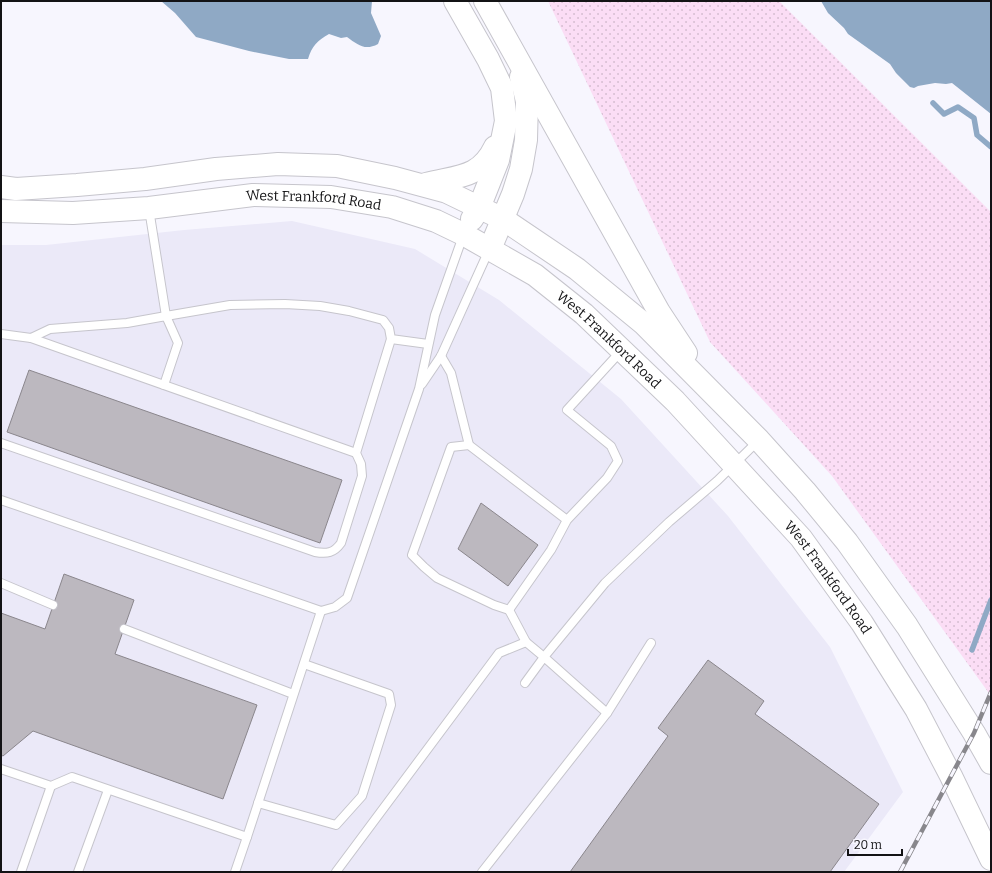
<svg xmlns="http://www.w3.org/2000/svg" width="992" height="873" font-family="Bitter,serif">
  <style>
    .built { fill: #ebe9f8 }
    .grass { fill: url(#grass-dots) }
    .water { fill: #8fa9c5 }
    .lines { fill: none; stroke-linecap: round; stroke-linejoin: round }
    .stream { stroke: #8fa9c5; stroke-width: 5.5 }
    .building { fill: #bcb8bf; stroke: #8a868c }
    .lane-casing { stroke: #c6c5cc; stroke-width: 10 }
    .secondary-casing { stroke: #c6c5cc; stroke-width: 24 }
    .lane { stroke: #fff; stroke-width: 8 }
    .secondary { stroke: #fff; stroke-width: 22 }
    .rail-casing { stroke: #88878c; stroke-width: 4.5 }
    .rail { stroke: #f7f6fe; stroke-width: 3; stroke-dasharray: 9; stroke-linecap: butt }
    .labels { text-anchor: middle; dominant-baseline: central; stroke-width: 3; stroke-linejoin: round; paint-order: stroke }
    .street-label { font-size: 14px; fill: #131315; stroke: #f7f6fe }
  </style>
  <defs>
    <pattern id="grass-dots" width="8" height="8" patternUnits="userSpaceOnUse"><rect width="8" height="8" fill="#fbddf5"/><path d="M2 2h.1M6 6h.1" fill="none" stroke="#d6bdd1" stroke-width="1.8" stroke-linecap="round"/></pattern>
  </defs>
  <rect width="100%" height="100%" fill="#f7f6fe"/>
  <polygon class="built" points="292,221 415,249 499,300 621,399 728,516 830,647 903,792 844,872 1,872 1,245 46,245 184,230"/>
  <polygon class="grass" points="548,1 779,1 991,212 991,696 832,476 710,342"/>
  <g class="water">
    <path d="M161,1H372L371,13L381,36L378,44C365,51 358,45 347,37L341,38L329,34C317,41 312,46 308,59H289L249,51L196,37L175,13Z"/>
    <polygon points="821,1 991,1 991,114 952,83 946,84 935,83 918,86 914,88 910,87 896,73 890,64 848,34 844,28 828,13"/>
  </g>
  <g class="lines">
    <g class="stream">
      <polyline points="933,103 944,114 958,107 974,118 977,135 991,147"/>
      <polyline points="972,650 991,600"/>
    </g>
  </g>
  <g class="building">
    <polygon points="29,370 342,480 320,543 7,432"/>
    <polygon points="481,503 538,545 508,586 458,549"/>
    <polygon points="64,574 134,600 115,654 257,705 223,799 33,731 3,756 1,755 1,613 45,629"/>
    <polygon points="708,660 764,701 755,714 879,804 830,872 570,872 668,736 658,728"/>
  </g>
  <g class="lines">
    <defs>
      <g id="lane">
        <polyline points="149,209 166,316 230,305 285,304 320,306 349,311 383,320 389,328 391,339 428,344"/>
        <polyline points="1,334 31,338 50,329 127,323 166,316 178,343 164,385"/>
        <polyline points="31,338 356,453"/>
        <polyline points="441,356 451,373 469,445"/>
        <polyline points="422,384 441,356 489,250"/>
        <path d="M1,443L315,552C327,554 334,553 341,543L362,476L361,464L356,453L391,339"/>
        <polyline points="1,500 321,611 335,607 347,598 419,389 435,315 463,236"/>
        <polyline points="567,520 551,550 509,610 494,605 437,578 424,567 412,555 451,447 469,445 567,520 607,478 618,461 611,446 567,410 622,350"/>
        <polyline points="1,583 53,605"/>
        <polyline points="509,610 526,642"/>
        <polyline points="124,629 293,694"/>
        <polyline points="525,683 544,657 607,713"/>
        <polyline points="1,769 51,786 72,777 247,837 235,872"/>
        <polyline points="258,803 336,825 362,796 391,705 389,694 304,664"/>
        <polyline points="247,837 321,611"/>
        <polyline points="21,872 51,786"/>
        <polyline points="78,872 108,790"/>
        <polyline points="336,872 499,653 526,642 544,657 605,583 669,522 717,481 758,441"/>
        <polyline points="482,872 607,713 651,643"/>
      </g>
      <g id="secondary">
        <polyline points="455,1 488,59 502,88 506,121 498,160 479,208 472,219"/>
        <polyline points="485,1 659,312 686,353"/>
        <path d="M426,184C456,176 480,179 495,147"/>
        <polyline points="1,187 16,189 77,185 145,179 216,169 278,164 337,166 395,178 447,192 503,219 577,269 644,324 759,440 805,491 847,542 907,626 974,733 991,763"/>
        <path id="s1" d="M1,211L73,213L149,208L253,195L331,197L392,207L436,221L463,234L535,275L584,314L675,401L801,538L862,623L916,709L951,776L991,859"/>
        <polyline points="490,249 513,194 521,169 526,140 527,101 521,77"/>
      </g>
    </defs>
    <use href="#lane" class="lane-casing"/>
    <use href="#secondary" class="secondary-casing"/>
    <use href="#lane" class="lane"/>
    <use href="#secondary" class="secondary"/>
    <defs>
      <polyline id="rail" points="900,872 974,733 991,692"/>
    </defs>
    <use href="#rail" class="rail-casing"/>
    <use href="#rail" class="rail"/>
  </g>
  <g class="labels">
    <g class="street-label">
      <text stroke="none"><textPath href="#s1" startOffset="314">West Frankford Road</textPath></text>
      <text stroke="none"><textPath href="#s1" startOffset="650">West Frankford Road</textPath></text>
      <text stroke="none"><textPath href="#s1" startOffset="974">West Frankford Road</textPath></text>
    </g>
  </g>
  <rect width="992" height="873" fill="none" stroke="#131315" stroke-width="4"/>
  <path d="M848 849v6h54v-6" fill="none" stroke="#131315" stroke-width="2"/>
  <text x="854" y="849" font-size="12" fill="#131315" stroke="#f7f6fe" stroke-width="3" paint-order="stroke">20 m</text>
</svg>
